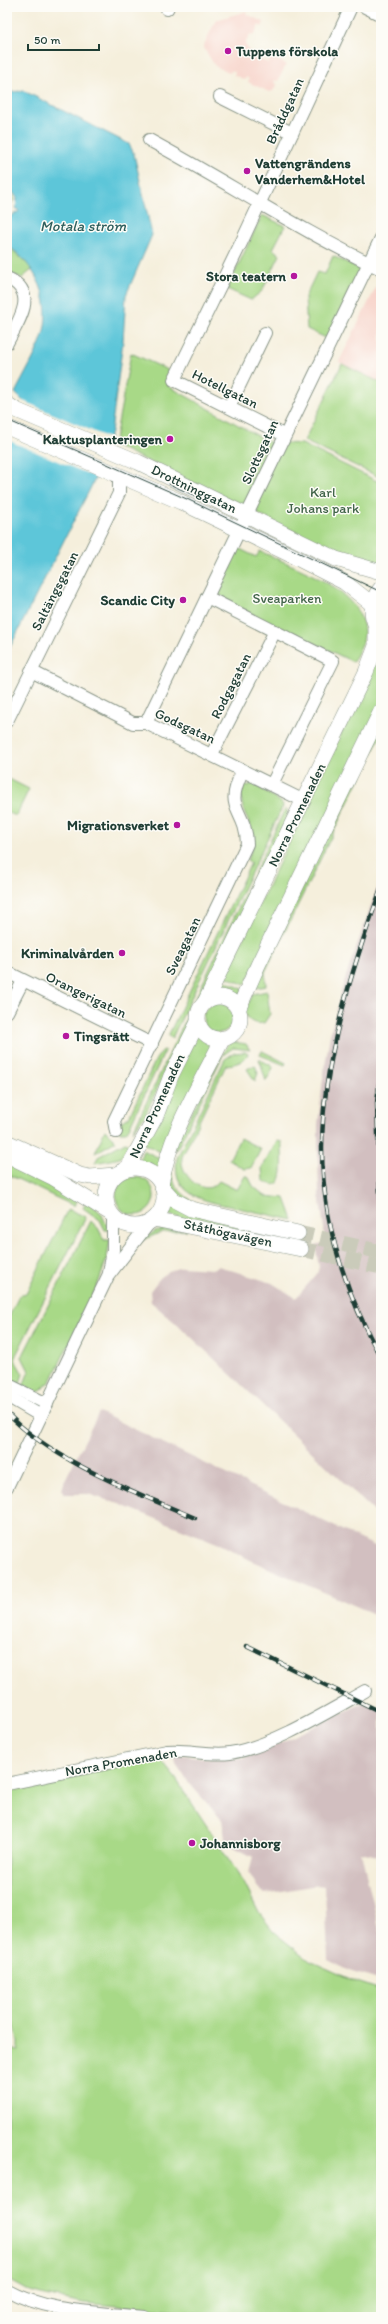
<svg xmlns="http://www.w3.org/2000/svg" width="388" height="2324" font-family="Itim,sans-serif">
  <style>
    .built { fill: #f7d1c7 }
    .industrial { fill: #d2bfc0 }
    .green { fill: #a8d987; stroke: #648b5e }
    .water { fill: #5dc6d9; stroke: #3e8286 }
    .pier { fill: #f5efdc }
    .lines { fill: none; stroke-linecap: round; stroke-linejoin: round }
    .major-tunnel { stroke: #cacbba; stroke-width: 15; stroke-dasharray: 15 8; stroke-linecap: butt }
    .minor-casing { stroke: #8a9688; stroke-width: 14 }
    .major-casing { stroke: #8a9688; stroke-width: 16 }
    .minor { stroke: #fff; stroke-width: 12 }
    .major { stroke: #fff; stroke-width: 15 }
    .tram { stroke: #1f3d34; stroke-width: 1 }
    .rail-casing { stroke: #1f3d34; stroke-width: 4.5 }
    .rail { stroke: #fdfcf7; stroke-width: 3; stroke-dasharray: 9; stroke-linecap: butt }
    .poi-dot { fill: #b5179e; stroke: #fdfcf7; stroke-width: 1.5 }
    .labels { text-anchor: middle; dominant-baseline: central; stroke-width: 3; stroke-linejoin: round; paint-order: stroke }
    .poi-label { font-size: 14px; font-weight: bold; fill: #1f3d34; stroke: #fdfcf7; text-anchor: end }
    .street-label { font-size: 14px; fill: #1f3d34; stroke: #fdfcf7 }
    .park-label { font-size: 14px; fill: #416449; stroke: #fdfcf7 }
    .water-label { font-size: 15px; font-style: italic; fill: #2e5f5d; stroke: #fdfcf7 }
  </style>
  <rect width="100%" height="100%" fill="#fdfcf7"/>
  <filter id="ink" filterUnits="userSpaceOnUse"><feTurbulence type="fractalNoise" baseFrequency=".025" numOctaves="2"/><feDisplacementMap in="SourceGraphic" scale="8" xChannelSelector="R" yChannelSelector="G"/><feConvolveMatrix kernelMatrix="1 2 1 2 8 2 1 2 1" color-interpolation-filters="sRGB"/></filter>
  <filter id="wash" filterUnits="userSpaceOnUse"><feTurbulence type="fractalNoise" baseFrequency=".012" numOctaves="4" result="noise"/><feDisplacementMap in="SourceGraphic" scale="16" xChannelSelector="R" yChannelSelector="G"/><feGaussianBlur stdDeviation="0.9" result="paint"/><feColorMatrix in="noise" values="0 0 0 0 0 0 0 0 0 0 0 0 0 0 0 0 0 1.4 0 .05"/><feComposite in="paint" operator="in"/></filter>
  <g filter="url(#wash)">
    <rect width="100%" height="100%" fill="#f5efdc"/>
    <g class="built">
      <polygon points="247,11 246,14 264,22 262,27 259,25 254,35 250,34 245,44 249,51 256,54 256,58 268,63 271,57 286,64 278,81 275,80 274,83 277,84 273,91 269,92 248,82 249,79 246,77 245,80 234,75 235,72 232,70 230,73 215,66 203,47 216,20"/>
      <polygon points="378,283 381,284 381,383 339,362"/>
    </g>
    <g class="industrial">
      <polygon points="381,877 381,1518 187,1333 151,1302 150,1291 160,1278 169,1271 182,1267 212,1269 218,1266 272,1283 296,1298 317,1274 319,1267 315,1245 324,1243 324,1228 319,1194 318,1159 318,1125 323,1078 330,1035 343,985"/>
      <polygon points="99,1412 381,1549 381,1617 252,1561 222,1545 119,1504 88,1494 64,1494 62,1490 65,1480"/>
      <polygon points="365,1702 381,1710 381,1857 361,1852 381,1936 381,1981 350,1971 328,1960 325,1886 317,1885 265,1894 258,1888 249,1873 253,1857 232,1846 225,1838 222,1820 189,1783 176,1764 175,1758 182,1755 217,1759 242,1759 261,1752"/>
    </g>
    <g class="green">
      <polygon points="7,184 14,198 7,213"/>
      <polygon points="262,215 285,226 273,249 280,255 262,291 251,300 227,289"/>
      <polygon points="7,245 33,269 22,278 7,272"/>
      <polygon points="333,256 362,270 328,339 307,329 305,297 317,272 325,274"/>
      <polygon points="131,353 168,370 168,386 269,442 302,444 381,483 381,563 358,562 114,445"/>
      <polygon points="342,364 381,383 381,478 304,441"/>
      <path d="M236,547L256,557L260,551C293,567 367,590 364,636C363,645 357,654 353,662L290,631L276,627L228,602L218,593L216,586Z"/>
      <polygon points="376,661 381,664 381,704 245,985 225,976"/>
      <polygon points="378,726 381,735 265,972 266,986 255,988"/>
      <polygon points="7,778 29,789 16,816 7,812"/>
      <path d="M245,784L248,786L253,783L282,803L283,806L172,1038L168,1036L251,863L247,860C249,854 253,849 253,842C253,820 234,806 245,784Z"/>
      <polygon points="285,809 288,811 286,821 144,1117 133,1131"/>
      <polygon points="223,980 243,989 237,1001 231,994 219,990"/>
      <path d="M267,991L270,1014L264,1023C254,1025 248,1021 244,1012L253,994Z"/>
      <circle cx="218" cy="1018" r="15"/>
      <polygon points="197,1034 205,1042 213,1044 165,1154 144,1144"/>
      <polygon points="234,1042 246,1044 250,1050 233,1048 223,1055 176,1151 174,1145 228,1044"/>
      <polygon points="163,1050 165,1051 130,1126 126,1132 120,1132 120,1122 129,1117 156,1059"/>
      <polygon points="262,1051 286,1063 285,1065 260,1055"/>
      <path d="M245,1052L248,1054C243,1063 235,1064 226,1065L182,1157C179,1175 205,1200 219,1181L237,1190L245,1176H248L253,1186L265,1196L285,1198L293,1220C275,1216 256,1212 238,1208C211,1202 170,1198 177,1158L225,1059L234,1053Z"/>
      <polygon points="259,1059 272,1066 273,1068 266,1081"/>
      <polygon points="255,1065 258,1073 255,1081 247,1069"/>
      <polygon points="105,1130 116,1141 95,1153"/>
      <polygon points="240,1138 261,1149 251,1168 244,1169 229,1160"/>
      <path d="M277,1141L282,1142C281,1154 289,1199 263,1180L262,1168Z"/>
      <polygon points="125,1142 130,1144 120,1158 95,1163 98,1157"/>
      <polygon points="143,1150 163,1160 159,1172 145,1163 139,1162"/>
      <polygon points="7,1161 78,1196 74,1206 7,1174"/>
      <path d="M171,1172C173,1186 183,1196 196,1203C182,1199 165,1189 171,1172Z"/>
      <circle cx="135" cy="1196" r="19"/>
      <polygon points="87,1201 101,1213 109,1230 105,1230 100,1220 83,1208"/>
      <polygon points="170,1204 300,1240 299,1244 163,1214"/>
      <polygon points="68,1209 86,1217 15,1357 16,1362 23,1374 19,1386 7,1380 7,1321 19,1296 26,1294"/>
      <polygon points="91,1221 98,1228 104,1240 110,1240 107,1258 98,1284 51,1381 37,1393 22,1389 29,1371 22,1357"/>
      <polygon points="165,1229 187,1230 162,1232 140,1241 155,1231"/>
      <polygon points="159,1758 176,1779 243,1881 259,1913 276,1934 310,1961 357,1982 381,1990 381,2317 244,2317 83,2303 41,2294 27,2290 7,2279 7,2023 10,2032 9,2049 18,2051 18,2040 7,2005 7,1790"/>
    </g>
    <path class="water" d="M24,91L129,144L134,154L152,235L126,295L123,341L111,432L96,477L7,653V438L23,401L15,393C24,375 35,357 42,338C54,302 37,266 7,245V224L11,216L19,211L16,208L17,198L7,184V92Z"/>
    <polygon class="pier" points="21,400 111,439 98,478 7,440 7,433"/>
  </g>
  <g filter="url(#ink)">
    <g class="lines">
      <g class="major-tunnel">
        <polyline points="298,1233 381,1252"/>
        <polyline points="301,1249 381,1267"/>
      </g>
      <defs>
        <g id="minor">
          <polyline points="365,7 381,15"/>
          <polyline points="167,9 168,7"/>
          <polyline points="220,97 292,133"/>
          <path d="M149,140C227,182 301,231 381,269"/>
          <path d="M7,278C40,292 18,322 7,343"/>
          <polyline points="229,407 265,333"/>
          <polyline points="284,435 174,380 242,241 351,7"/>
          <polyline points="207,597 333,661 272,784"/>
          <polyline points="31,671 133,723 146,723 304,801"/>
          <polyline points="7,721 119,493 119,479 115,473"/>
          <polyline points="146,723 381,238"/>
          <polyline points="212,754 275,631"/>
          <polyline points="7,972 152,1044"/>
          <polyline points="7,1012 23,981"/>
          <path d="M116,1132L114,1121L247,844C246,807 222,812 243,770"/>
          <polyline points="109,1273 113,1250 113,1216"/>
          <polyline points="7,1384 47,1404"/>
          <polyline points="7,1396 41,1416"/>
          <polyline points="7,1487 108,1276 150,1222"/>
          <path d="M7,1784L167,1751C188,1749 209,1756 230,1753C271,1747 329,1711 365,1691"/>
          <path d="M7,2290C48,2313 98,2312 144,2317"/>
        </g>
        <g id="major">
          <polyline points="7,404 16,410 138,462 336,559 381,572"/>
          <polyline points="7,427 181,502 289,554 344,582 372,604"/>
          <path d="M381,588C368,602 370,619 381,634"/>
          <circle cx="219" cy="1018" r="21"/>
          <polyline points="206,1000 366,672 376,646 376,627"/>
          <polyline points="238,1010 258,965 381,711"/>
          <polyline points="7,1142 80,1175 90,1177 115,1175"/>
          <polyline points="7,1155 52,1177 110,1213"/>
          <circle cx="135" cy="1197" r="29"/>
          <polyline points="127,1169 156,1116 171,1076 198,1022"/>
          <path d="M161,1184C170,1132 200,1085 223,1038"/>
          <polyline points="162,1187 174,1200 191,1209 298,1233"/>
          <polyline points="154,1219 301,1249"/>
        </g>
      </defs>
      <use href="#minor" class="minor-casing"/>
      <use href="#major" class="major-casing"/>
      <use href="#minor" class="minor"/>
      <use href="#major" class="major"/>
      <g class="tram">
        <polyline points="7,420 189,500 381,592"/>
        <polyline points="169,484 211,503"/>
      </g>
      <defs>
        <g id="rail">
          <path d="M381,889C352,968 322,1063 322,1148C322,1222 346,1294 381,1358"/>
          <polyline points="381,1066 377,1103 381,1224"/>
          <path d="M7,1413C52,1461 135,1492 195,1518"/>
          <polyline points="247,1647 381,1712"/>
        </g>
      </defs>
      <use href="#rail" class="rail-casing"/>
      <use href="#rail" class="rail"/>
    </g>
  </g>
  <g class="poi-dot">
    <circle cx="228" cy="51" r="4"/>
    <circle cx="247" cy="171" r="4"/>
    <circle cx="294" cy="276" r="4"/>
    <circle cx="170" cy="439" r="4"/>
    <circle cx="183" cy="600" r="4"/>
    <circle cx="177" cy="825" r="4"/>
    <circle cx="122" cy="953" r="4"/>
    <circle cx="66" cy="1036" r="4"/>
    <circle cx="192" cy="1843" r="4"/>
  </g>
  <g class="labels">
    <g class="poi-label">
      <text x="236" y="51" text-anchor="start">Tuppens förskola</text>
      <text x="255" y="163" text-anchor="start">Vattengrändens<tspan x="255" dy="16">Vanderhem&amp;Hotel</tspan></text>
      <text x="286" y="276">Stora teatern</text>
      <text x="162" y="439">Kaktusplanteringen</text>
      <text x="175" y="600">Scandic City</text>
      <text x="169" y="825">Migrationsverket</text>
      <text x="114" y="953">Kriminalvården</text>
      <text x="74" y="1036" text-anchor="start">Tingsrätt</text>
      <text x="200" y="1843" text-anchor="start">Johannisborg</text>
    </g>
    <g class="street-label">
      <text transform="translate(285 111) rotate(-65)">Bråddgatan</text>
      <text transform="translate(225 389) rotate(26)">Hotellgatan</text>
      <text transform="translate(260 452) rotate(-65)">Slottsgatan</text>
      <text transform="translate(194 489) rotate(26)">Drottninggatan</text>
      <text transform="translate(55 591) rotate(-63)">Saltängsgatan</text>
      <text transform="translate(231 686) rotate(-63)">Rodgagatan</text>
      <text transform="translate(185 726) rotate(25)">Godsgatan</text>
      <text transform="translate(297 815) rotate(-64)">Norra Promenaden</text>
      <text transform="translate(183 946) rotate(-64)">Sveagatan</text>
      <text transform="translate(86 995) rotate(26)">Orangerigatan</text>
      <text transform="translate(157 1106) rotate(-65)">Norra Promenaden</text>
      <text transform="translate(228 1233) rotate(12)">Ståthögavägen</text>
      <text transform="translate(121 1762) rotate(-10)">Norra Promenaden</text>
    </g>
    <g class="park-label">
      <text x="323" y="492">Karl<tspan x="323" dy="16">Johans park</tspan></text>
      <text x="287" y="598">Sveaparken</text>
    </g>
    <g class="water-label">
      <text x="83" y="226">Motala ström</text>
    </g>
  </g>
  <rect width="388" height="2324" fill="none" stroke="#fdfcf7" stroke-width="24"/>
  <path d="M28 44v6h71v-6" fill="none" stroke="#1f3d34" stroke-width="2"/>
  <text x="34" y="44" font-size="12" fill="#1f3d34" stroke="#fdfcf7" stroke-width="3" paint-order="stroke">50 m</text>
</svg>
